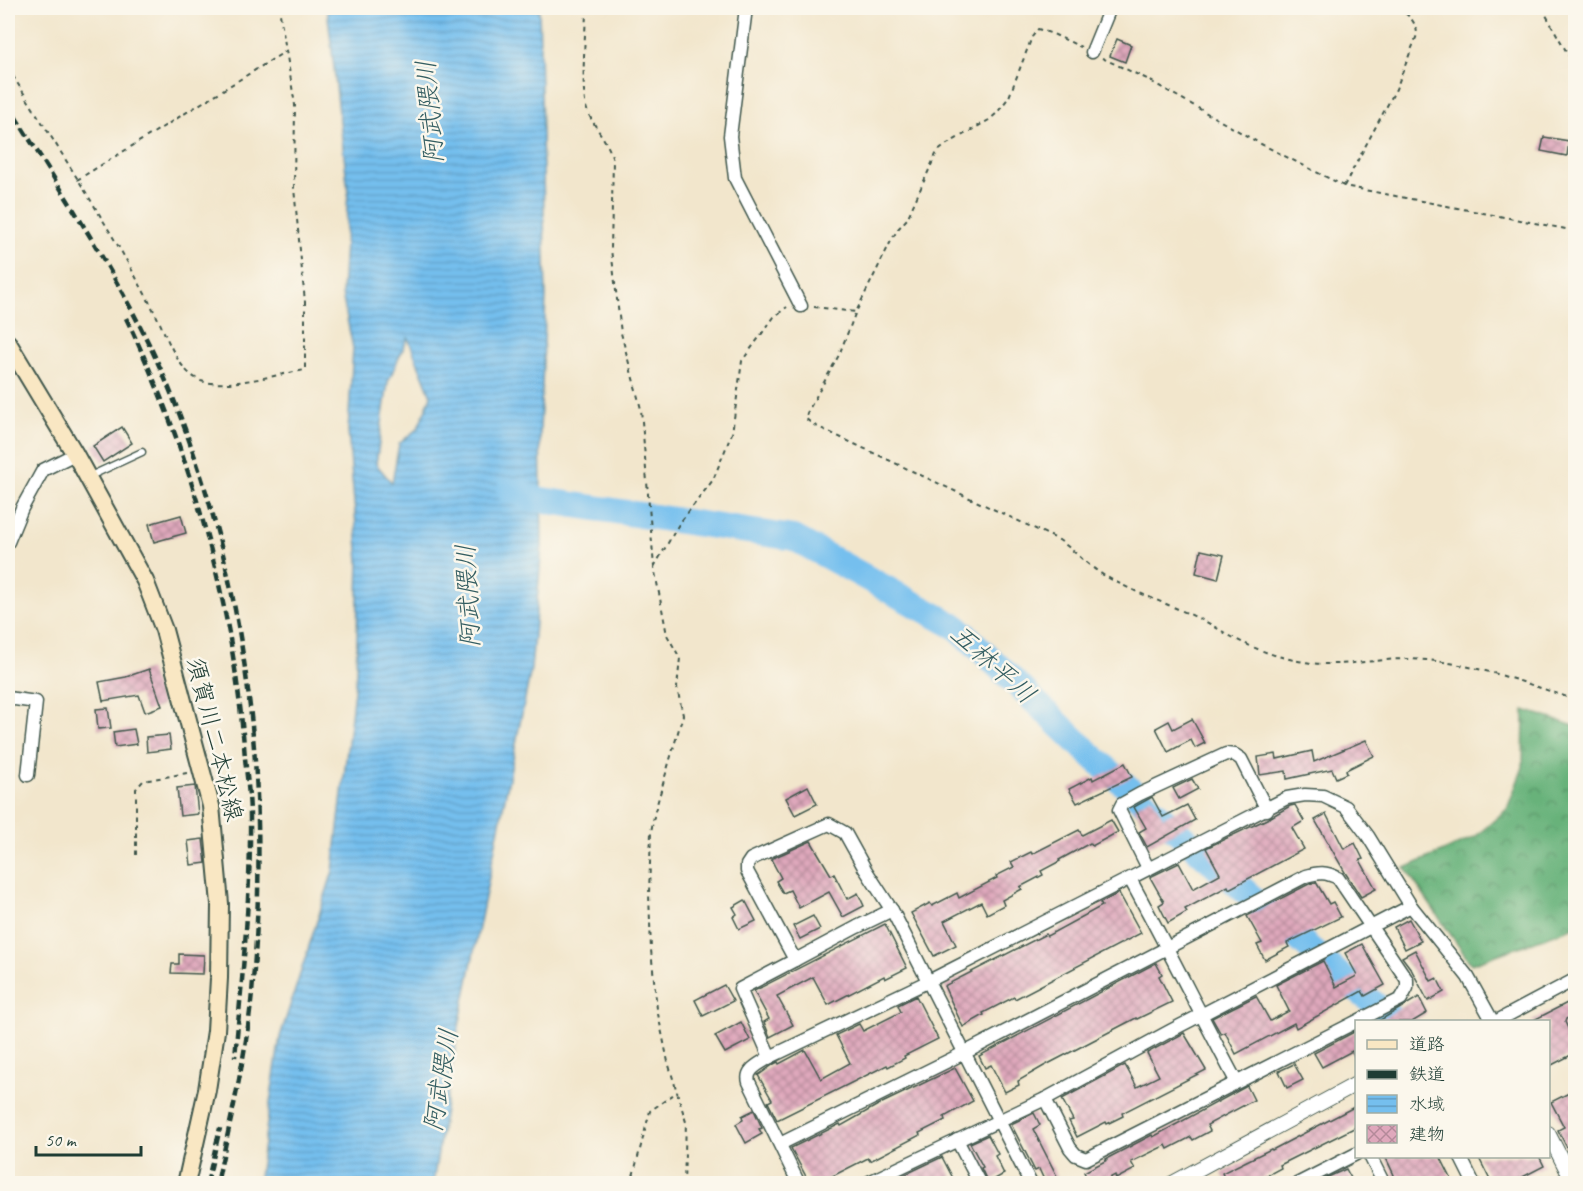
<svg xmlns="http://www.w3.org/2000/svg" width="1583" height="1191" font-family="Caveat,'Klee One',sans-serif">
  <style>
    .forest { fill: url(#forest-crowns); stroke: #447857; stroke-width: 1.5 }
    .water { fill: url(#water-rules); stroke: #4a7e91; stroke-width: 1.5; fill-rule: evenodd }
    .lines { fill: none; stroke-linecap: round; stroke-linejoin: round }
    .river { stroke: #75bfee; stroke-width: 26 }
    .building { fill: url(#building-cross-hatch) }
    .service-casing { stroke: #3f564b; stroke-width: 9 }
    .minor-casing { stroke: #3f564b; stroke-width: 15 }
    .tertiary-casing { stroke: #3f564b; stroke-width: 16 }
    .secondary-casing { stroke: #3f564b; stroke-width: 20 }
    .path { stroke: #3f564b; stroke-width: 2; stroke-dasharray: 4.5 4.5; stroke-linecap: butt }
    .service { stroke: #fff; stroke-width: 6 }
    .minor { stroke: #fff; stroke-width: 12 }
    .tertiary { stroke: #fff; stroke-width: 14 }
    .secondary { stroke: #f9e7c3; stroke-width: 16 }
    .rail { stroke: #1f3d34; stroke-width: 4.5; stroke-dasharray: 9 4.5; stroke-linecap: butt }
    .labels { text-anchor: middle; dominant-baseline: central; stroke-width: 5; stroke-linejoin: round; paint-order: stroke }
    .street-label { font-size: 24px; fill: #1f3d34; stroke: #fbf7ec }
    .water-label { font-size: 26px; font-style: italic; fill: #345e62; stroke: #fbf7ec }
  </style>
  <defs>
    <pattern id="forest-crowns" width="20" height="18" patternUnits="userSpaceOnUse" patternTransform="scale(1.5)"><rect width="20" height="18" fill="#68b27a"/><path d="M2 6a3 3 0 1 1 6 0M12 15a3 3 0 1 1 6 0" fill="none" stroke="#559265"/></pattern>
    <pattern id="water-rules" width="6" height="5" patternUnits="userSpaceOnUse" patternTransform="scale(1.5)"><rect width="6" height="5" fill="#75bfee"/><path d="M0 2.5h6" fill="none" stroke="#5f9cc2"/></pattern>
    <pattern id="building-cross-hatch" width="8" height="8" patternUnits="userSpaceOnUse" patternTransform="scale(1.5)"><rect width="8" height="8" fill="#dfa8bc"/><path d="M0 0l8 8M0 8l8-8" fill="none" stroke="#b48a9a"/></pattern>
  </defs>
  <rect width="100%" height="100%" fill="#fbf7ec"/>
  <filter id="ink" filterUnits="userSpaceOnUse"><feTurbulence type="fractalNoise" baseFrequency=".0167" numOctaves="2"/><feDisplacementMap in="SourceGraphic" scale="12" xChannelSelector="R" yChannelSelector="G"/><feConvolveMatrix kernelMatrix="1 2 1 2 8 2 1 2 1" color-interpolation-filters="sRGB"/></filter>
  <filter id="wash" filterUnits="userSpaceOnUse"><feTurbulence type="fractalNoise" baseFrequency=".008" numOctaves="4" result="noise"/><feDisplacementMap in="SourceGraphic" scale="24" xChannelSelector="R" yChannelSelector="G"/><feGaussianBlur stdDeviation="1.35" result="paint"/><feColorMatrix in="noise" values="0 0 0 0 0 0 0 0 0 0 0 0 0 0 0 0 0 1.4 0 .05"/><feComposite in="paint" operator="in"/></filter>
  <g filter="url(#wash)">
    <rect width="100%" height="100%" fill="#f2e6cc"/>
    <polygon class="forest" points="1524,710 1575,726 1575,927 1471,964 1405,868 1475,837 1507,809 1523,767"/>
    <path class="water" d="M327,8H539L546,297L540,431L542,546L531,669L457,1036L433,1183H258L280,1037L333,871L356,673L359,561L348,431L353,348L342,294L348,191ZM408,338L431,396L418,428L399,444L392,483L376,464L388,382Z"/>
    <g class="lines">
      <polyline class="river" points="509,490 535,499 794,538 958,628 1091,755 1343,978 1396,1022"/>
    </g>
    <g id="blocks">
      <g class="building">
        <polygon points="1117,39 1131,45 1125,62 1110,56"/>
        <polygon points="1544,137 1569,141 1567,156 1541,151"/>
        <polygon points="122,427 132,443 103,462 93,446"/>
        <polygon points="181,515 186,533 154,542 149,524"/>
        <polygon points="1201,550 1224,555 1218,579 1196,573"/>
        <polygon points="149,669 162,706 145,712 139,695 103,701 99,682 126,677"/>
        <polygon points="108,708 111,728 98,729 96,709"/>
        <polygon points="1192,719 1205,743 1195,748 1191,740 1168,752 1156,728 1169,721 1173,729"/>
        <polygon points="134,729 137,744 115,747 113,732"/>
        <polygon points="169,735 171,749 147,752 146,737"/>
        <polygon points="1366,740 1374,756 1346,770 1347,773 1336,778 1332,769 1287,779 1286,771 1260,775 1258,757 1276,754 1277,759 1312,751 1314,762"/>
        <polygon points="1125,763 1132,777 1077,803 1069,789 1092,777 1093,780"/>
        <polygon points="1192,779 1198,789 1179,799 1173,788"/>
        <polygon points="195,786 198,814 180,816 177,788"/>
        <polygon points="808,786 817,804 795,815 786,798"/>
        <polygon points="1152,797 1163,817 1187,805 1195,820 1147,847 1139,832 1146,828 1134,807"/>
        <polygon points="1295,805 1304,821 1292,828 1304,849 1229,889 1228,886 1185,909 1187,912 1168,923 1159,905 1164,902 1150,877 1179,863 1193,889 1220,874 1206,848 1271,817 1290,806"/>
        <polygon points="1326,814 1344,849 1355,843 1363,859 1360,860 1376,889 1361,897 1346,874 1315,820"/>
        <polygon points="1111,820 1118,832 1092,846 1090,843 1059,860 1060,861 1041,871 1043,875 1020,887 1022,889 1002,900 1004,905 987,914 981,902 944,921 956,945 934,956 911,913 930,903 932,906 957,893 959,898 997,878 996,876 1014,867 1011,862 1031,852 1032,854 1079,830 1082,835"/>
        <polygon points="203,839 206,863 191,865 188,841"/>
        <polygon points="811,841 831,875 834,874 847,899 858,893 864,906 843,917 829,892 799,908 790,890 783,893 776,881 781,878 771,859"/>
        <polygon points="1316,882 1329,904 1333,902 1341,917 1287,943 1289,947 1265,960 1257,945 1262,943 1247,916 1309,884"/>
        <polygon points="1119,893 1141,933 1015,999 1014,997 983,1013 984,1015 963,1027 944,986 1046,934 1047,936 1102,906 1100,903"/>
        <polygon points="745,900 756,921 739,929 733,917 737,914 733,907"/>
        <polygon points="813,916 820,929 800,939 793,926"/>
        <polygon points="1409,919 1421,941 1405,949 1394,927"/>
        <polygon points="885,924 907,968 885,979 884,976 828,1005 813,977 777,996 793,1025 770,1037 764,1022 769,1019 754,991"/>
        <polygon points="1362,944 1385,985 1365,996 1362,991 1296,1028 1294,1023 1236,1054 1225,1032 1221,1034 1212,1018 1256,996 1270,1021 1289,1011 1276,985 1323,961 1336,987 1355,977 1357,975 1345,953"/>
        <polygon points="1415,950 1431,981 1437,978 1444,992 1428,1001 1411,969 1402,957"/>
        <polygon points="179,954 204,955 203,974 171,973 172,964 179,964"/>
        <polygon points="1156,963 1162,974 1159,976 1172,1002 1137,1019 1136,1018 1044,1066 1018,1081 1019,1085 1005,1092 991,1065 985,1068 979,1056"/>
        <polygon points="724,985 733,1001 703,1016 695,1000"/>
        <polygon points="916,996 938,1039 904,1056 905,1058 888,1067 887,1065 777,1120 768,1102 772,1100 758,1075 760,1074 774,1064 778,1062 779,1064 805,1050 821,1079 850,1063 836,1035 859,1024 863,1031 901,1012 898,1005"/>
        <polygon points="1419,997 1427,1013 1412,1022 1377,1022"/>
        <polygon points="1575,999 1575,1014 1566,1019 1565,1022 1575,1043 1575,1053 1548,1067 1548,1022 1530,1022"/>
        <polygon points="741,1022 750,1040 725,1053 715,1036"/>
        <polygon points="1356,1031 1356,1060 1352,1051 1322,1067 1314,1053"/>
        <polygon points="1184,1033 1206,1070 1122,1113 1123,1116 1107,1124 1106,1122 1077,1137 1069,1121 1073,1120 1062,1099 1125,1065 1137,1087 1159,1076 1147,1053"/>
        <polygon points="1294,1064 1303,1080 1287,1088 1279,1071"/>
        <polygon points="955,1068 973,1101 944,1117 945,1120 919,1133 920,1135 870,1161 868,1158 817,1184 810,1184 791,1148 840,1124 841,1126 878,1105"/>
        <polygon points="1247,1086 1254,1100 1207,1125 1210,1131 1193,1140 1191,1137 1168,1149 1166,1145 1131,1162 1135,1169 1116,1179 1115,1175 1098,1184 1090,1184 1084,1172 1107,1160 1106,1159 1152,1135 1153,1137"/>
        <polygon points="1575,1090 1575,1150 1573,1144 1567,1148 1558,1130 1564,1127 1551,1102"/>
        <polygon points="1356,1106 1356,1127 1280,1165 1281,1168 1251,1184 1227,1184 1222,1173 1271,1149 1272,1150"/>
        <polygon points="754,1110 762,1128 759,1129 762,1134 746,1143 736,1124 743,1120 742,1116"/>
        <polygon points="1034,1113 1040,1125 1033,1129 1061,1184 1046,1184 1039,1169 1035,1171 1011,1124"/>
        <polygon points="988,1135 998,1154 995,1156 1004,1174 988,1183 981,1168 983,1167 970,1143"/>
        <polygon points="1385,1156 1440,1156 1454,1184 1392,1184 1390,1177 1394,1175"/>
        <polygon points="1478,1156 1539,1156 1544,1166 1515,1181 1507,1184 1492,1184"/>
        <polygon points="942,1157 956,1184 885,1184"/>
        <polygon points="1346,1169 1352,1180 1345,1184 1329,1184 1326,1178"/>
      </g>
    </g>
  </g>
  <g filter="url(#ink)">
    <use href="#blocks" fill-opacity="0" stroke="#3f564b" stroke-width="1.5"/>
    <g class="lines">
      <defs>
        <polyline id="service" points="88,477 142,452"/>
        <g id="minor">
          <polyline points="746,8 730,136 735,178 801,306"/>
          <polyline points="1092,52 1110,8"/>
          <polyline points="8,542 22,508 43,470 75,454"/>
          <polyline points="8,698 36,702 28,775"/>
          <polyline points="1148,868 1119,810 1122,804 1140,794 1226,754 1235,755 1241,759 1267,810"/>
          <path d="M1130,879C1167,946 1200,1014 1236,1081"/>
          <polyline points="795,960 857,927 892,910"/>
          <polyline points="1495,1022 1576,979"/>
          <polyline points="770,1057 740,989 795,960 747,871 747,865 751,859 829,824 845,833 865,869 893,912 1031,1184"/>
          <polyline points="957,1140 980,1184"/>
          <path d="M780,1144L966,1052L1306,876C1319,872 1326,872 1338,878L1407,980V988L1401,999L1086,1159L1076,1155L1070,1148L1045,1099"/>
          <polyline points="1370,1156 1384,1184"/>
          <polyline points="1460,1156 1474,1184"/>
          <path d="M799,1184L749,1082C745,1069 760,1064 770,1057L929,981L1287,798L1305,795L1323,796L1346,807L1368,836L1411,906L1468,977L1493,1022"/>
          <polyline points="865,1184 1045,1099 1170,1031 1411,906"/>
          <polyline points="1297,1184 1356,1154"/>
          <polyline points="1557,1184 1576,1174"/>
        </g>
        <g id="tertiary">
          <polyline points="1548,1133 1574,1184"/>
          <polyline points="1171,1184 1356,1084"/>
        </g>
        <polyline id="secondary" points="8,343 75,454 145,581 164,630 211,806 220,904 219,978 216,1031 207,1090 186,1184"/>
      </defs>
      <use href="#service" class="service-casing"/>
      <use href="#minor" class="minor-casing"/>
      <use href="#tertiary" class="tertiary-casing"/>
      <use href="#secondary" class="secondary-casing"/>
      <g class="path">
        <path d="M586,8C586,30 580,92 587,110C594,128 608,140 613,160L611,249L621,333L641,409L654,567L667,635L680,658L677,688L683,715L655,811L651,832L649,894L651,950L657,1009L668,1062L686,1122L684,1184"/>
        <polyline points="1542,8 1570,58 1576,63"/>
        <polyline points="1102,58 1147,79 1261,144 1344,186 1576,231"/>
        <path d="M8,68C58,149 112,229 156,315C167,336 177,371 201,381C222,389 281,374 305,370V302L294,188L295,105L279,8"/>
        <polyline points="77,180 286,51"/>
        <path d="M1344,186L1396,89L1417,35C1417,22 1408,15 1399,8"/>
        <polyline points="814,307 856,312 892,239 898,229 907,219 937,152 947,144 989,120 997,113 1009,97 1032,37 1038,29 1053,34 1081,47"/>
        <path d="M855,314L839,355L807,413L806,419L814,425L1059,540C1075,551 1088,566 1105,576C1135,593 1169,604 1200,619C1211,624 1221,631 1232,637C1254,649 1279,658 1304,662C1340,668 1373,659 1408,659C1466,660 1522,682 1576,700"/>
        <polyline points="654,567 679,524 713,480 732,433 742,361 774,317 787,307"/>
        <polyline points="136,855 136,789 143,781 187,773"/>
        <polyline points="631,1184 650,1111 677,1092"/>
      </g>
      <use href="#service" class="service"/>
      <use href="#minor" class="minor"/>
      <use href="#tertiary" class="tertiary"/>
      <use href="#secondary" class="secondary"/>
      <g class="rail">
        <path d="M8,105C69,203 135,300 177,408C248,590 270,788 253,981C248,1049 231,1117 217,1184"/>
        <path d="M126,318C192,455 234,607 245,758C247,778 250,798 250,817C251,895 242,979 235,1057"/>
        <polyline points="207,1184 220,1128"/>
      </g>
    </g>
  </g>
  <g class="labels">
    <g class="street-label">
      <text transform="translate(215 739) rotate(76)">須賀川二本松線</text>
    </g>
    <g class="water-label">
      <text transform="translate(430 112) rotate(-95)">阿武隈川</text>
      <text transform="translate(468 596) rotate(-93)">阿武隈川</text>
      <text transform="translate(993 664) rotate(42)">五林平川</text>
      <text transform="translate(441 1080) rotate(-81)">阿武隈川</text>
    </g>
  </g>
  <rect width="1583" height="1191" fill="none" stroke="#fbf7ec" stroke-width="30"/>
  <rect x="1355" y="1020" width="195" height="138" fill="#fbf7ec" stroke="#a3ada2" stroke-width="1.5"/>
  <rect x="1367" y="1040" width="30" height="9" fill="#f9e7c3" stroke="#a3ada2" stroke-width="1.5"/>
  <text x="1409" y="1050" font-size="18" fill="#1f3d34">道路</text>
  <rect x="1367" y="1070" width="30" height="9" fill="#1f3d34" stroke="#a3ada2" stroke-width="1.5"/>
  <text x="1409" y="1080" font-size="18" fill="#1f3d34">鉄道</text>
  <rect x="1367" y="1095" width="30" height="18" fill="url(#water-rules)" stroke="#a3ada2" stroke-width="1.5"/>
  <text x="1409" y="1110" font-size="18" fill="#1f3d34">水域</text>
  <rect x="1367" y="1125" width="30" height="18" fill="url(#building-cross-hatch)" stroke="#a3ada2" stroke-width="1.5"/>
  <text x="1409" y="1140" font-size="18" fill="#1f3d34">建物</text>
  <path d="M36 1146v9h105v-9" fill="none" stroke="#1f3d34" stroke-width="3"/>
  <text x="45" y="1146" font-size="18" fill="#1f3d34" stroke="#fbf7ec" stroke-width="4.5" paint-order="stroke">50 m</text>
</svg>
